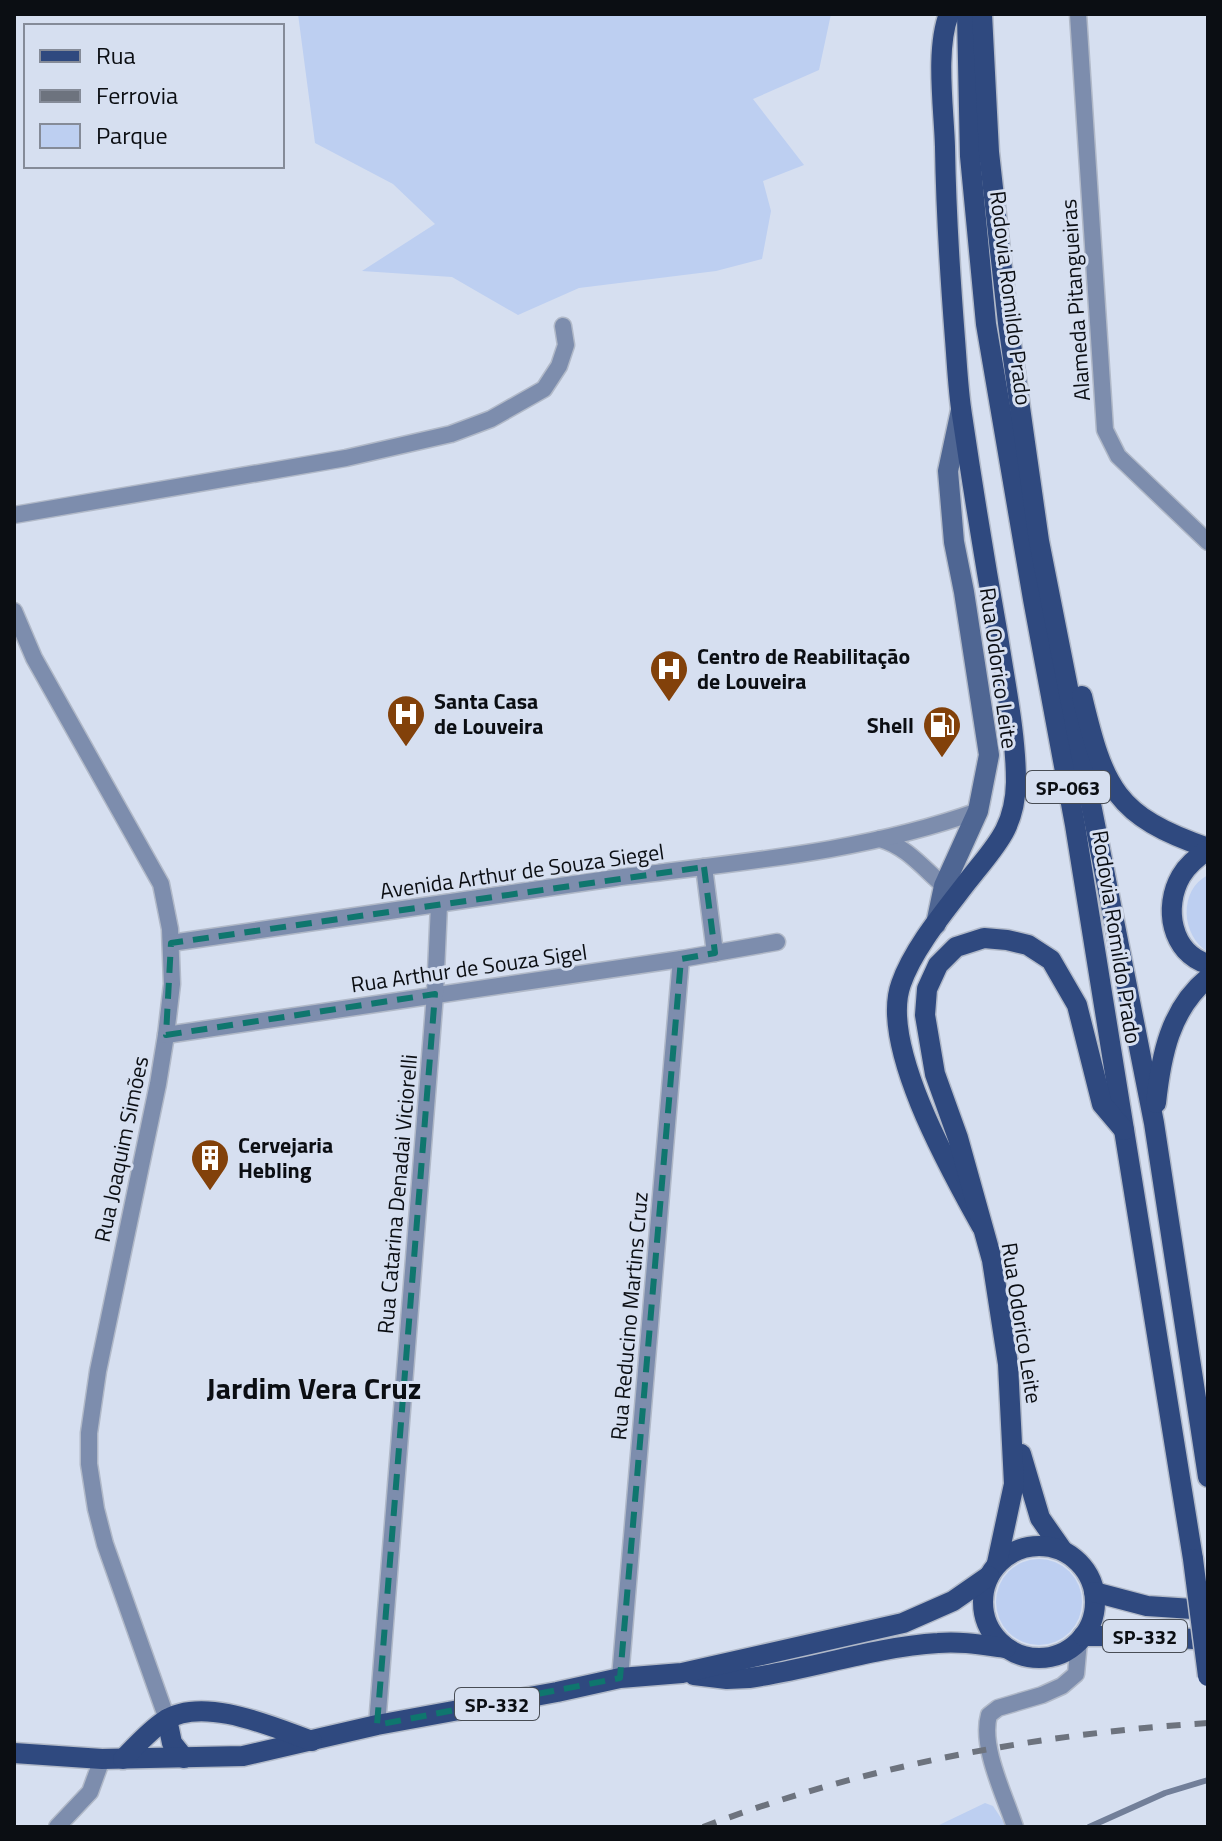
<svg xmlns="http://www.w3.org/2000/svg" width="1222" height="1841" font-family="'Titillium Web',sans-serif">
  <style>
    .green { fill: #bdcff1 }
    .lines { fill: none; stroke-linecap: round; stroke-linejoin: round }
    .stream { stroke: #727f99; stroke-width: 6 }
    .street-casing { stroke: #b1b9c8; stroke-width: 19 }
    .secondary-casing { stroke: #b1b9c8; stroke-width: 23 }
    .primary-casing { stroke: #b1b9c8; stroke-width: 23 }
    .street { stroke: #7d8dad; stroke-width: 16 }
    .secondary { stroke: #4f6693; stroke-width: 20 }
    .primary { stroke: #2f497f; stroke-width: 20 }
    .rail { stroke: #6d737e; stroke-width: 6; stroke-dasharray: 14 14; stroke-linecap: butt }
    .primary-bridge-casing { stroke: #b1b9c8; stroke-width: 23; stroke-linecap: butt }
    .primary-bridge { stroke: #2f497f; stroke-width: 20 }
    .marked { fill: none; stroke: #0f766e; stroke-width: 6; stroke-dasharray: 16 10; stroke-linejoin: round }
    .labels { text-anchor: middle; dominant-baseline: central; stroke-width: 6; stroke-linejoin: round; paint-order: stroke }
    .shield { fill: #d6dff0; stroke: #484d55; stroke-width: 2 }
    .shield-label { font-size: 20px; font-weight: bold; fill: #0b0e13 }
    .street-label { font-size: 22px; fill: #0b0e13; stroke: #d6dff0 }
    .poi-label { font-size: 22px; font-weight: bold; fill: #0b0e13; stroke: #d6dff0; text-anchor: start }
    .district-label { font-size: 30px; font-weight: bold; fill: #0b0e13; stroke: #d6dff0 }
  </style>
  <rect width="100%" height="100%" fill="#d6dff0"/>
  <g class="green">
    <polygon points="298,14 831,14 819,70 753,99 804,165 763,181 771,211 762,259 716,271 579,288 518,315 452,277 362,271 435,224 393,184 315,143"/>
    <path d="M1208,875V952C1181,936 1178,890 1208,875Z"/>
    <circle cx="1039" cy="1602" r="43"/>
    <polygon points="985,1803 993,1806 1007,1827 927,1827 935,1827"/>
  </g>
  <g class="lines">
    <polyline class="stream" points="1089,1827 1165,1793 1208,1780"/>
    <defs>
      <g id="street">
        <polyline points="1078,14 1105,430 1118,456 1208,542"/>
        <polyline points="14,515 346,458 451,434 491,419 544,389 559,366 566,345 563,326"/>
        <polyline points="14,611 34,658 161,884 170,929 172,984 166,1035 158,1084 98,1371 89,1433 89,1464 96,1509 105,1544 167,1719"/>
        <path d="M880,839C906,846 924,869 944,886"/>
        <polyline points="704,867 715,953"/>
        <path d="M171,943C319,922 467,899 615,878C738,862 861,853 978,811"/>
        <polyline points="166,1035 681,959 777,942"/>
        <polyline points="620,1678 681,959"/>
        <polyline points="377,1725 435,994 439,905"/>
        <polyline points="57,1827 90,1792 102,1759"/>
        <path d="M1015,1827C1005,1796 980,1747 989,1715L998,1708L1042,1695L1062,1686L1076,1674L1079,1641"/>
      </g>
      <polyline id="secondary" points="936,924 944,886 978,811 989,755 964,592 954,542 948,471 961,410"/>
      <g id="primary">
        <path d="M949,14C935,50 944,109 945,147C946,211 950,275 955,339C957,364 958,390 962,415C973,489 985,563 998,636C1005,683 1016,734 1016,782C1015,830 994,847 967,882C944,912 913,949 901,984C879,1045 952,1173 982,1227"/>
        <polyline points="967,14 970,156 986,324 1033,599 1075,825 1193,1559"/>
        <polyline points="982,14 989,152 1008,323 1039,541 1154,1123 1208,1477"/>
        <path d="M1082,696C1104,788 1115,816 1208,848"/>
        <path d="M1208,850C1197,857 1188,864 1181,876C1163,907 1171,953 1208,964"/>
        <path d="M1156,1103C1161,1056 1170,1009 1208,978"/>
        <polyline points="1021,1454 1040,1518 1063,1551"/>
        <circle cx="1039" cy="1602" r="56"/>
        <polyline points="997,1563 1014,1484 1008,1364 992,1260 958,1138 935,1074 925,1015 927,989 938,965 956,947 984,938 1007,940 1028,945 1051,960 1077,1005 1102,1104 1124,1130"/>
        <polyline points="1094,1592 1147,1606 1208,1610"/>
        <polyline points="1083,1636 1149,1636 1208,1640"/>
        <path d="M694,1675L727,1679L749,1678C812,1669 874,1647 938,1643C961,1641 983,1645 1006,1648"/>
        <polyline points="167,1719 172,1743 184,1758"/>
        <polyline points="14,1753 102,1759 243,1756 377,1725 557,1692 620,1678 682,1673 903,1623 953,1601 989,1576"/>
        <path d="M123,1759C136,1746 149,1731 164,1721C202,1695 273,1727 312,1741"/>
      </g>
    </defs>
    <use href="#street" class="street-casing"/>
    <use href="#secondary" class="secondary-casing"/>
    <use href="#primary" class="primary-casing"/>
    <use href="#street" class="street"/>
    <use href="#secondary" class="secondary"/>
    <use href="#primary" class="primary"/>
    <path class="rail" d="M703,1827C864,1766 1036,1734 1208,1723"/>
    <defs>
      <polyline id="primary-bridge" points="1193,1559 1208,1676"/>
    </defs>
    <use href="#primary-bridge" class="primary-bridge-casing"/>
    <use href="#primary-bridge" class="primary-bridge"/>
  </g>
  <path class="marked" d="M704,867L715,953L681,959L620,1678L377,1725L435,994L166,1035L171,943Z"/>
  <defs>
    <symbol id="hospital-pin" viewBox="-11 -11 22 30"><path d="M0 17L-7.5 6A9.5 9.5 0 1 1 7.5 6Z" fill="#82410a" stroke="#d6dff0"/><path d="M-5-5h3v3.5h4V-5h3V5h-3V1.5h-4V5h-3Z" fill="#fff"/></symbol>
    <symbol id="fuel-pin" viewBox="-11 -11 22 30"><path d="M0 17L-7.5 6A9.5 9.5 0 1 1 7.5 6Z" fill="#82410a" stroke="#d6dff0"/><path d="M-5.5-6h7V0h2V4h1.3V-2.5L3-4.5l.8-.8L6-3V5H2.5V1h-1V6h-7ZM-4.2-4.7v3.2H.2V-4.7Z" fill="#fff"/></symbol>
    <symbol id="building-pin" viewBox="-11 -11 22 30"><path d="M0 17L-7.5 6A9.5 9.5 0 1 1 7.5 6Z" fill="#82410a" stroke="#d6dff0"/><path d="M-4-6H4V6H1V3H-1V6H-4ZM-2.5-4.3h1.7v1.8h-1.7ZM.8-4.3h1.7v1.8H.8ZM-2.5-1h1.7V.8h-1.7ZM.8-1h1.7V.8H.8Z" fill="#fff"/></symbol>
  </defs>
  <g fill-rule="evenodd">
    <use href="#hospital-pin" x="647" y="647" width="44" height="60"/>
    <use href="#hospital-pin" x="384" y="692" width="44" height="60"/>
    <use href="#fuel-pin" x="920" y="703" width="44" height="60"/>
    <use href="#building-pin" x="188" y="1136" width="44" height="60"/>
  </g>
  <g class="labels">
    <g class="shield">
      <rect x="1026" y="771" width="84" height="32" rx="6"/>
      <rect x="1103" y="1620" width="84" height="32" rx="6"/>
      <rect x="455" y="1688" width="84" height="32" rx="6"/>
    </g>
    <g class="shield-label">
      <text x="1068" y="787">SP-063</text>
      <text x="1145" y="1636">SP-332</text>
      <text x="497" y="1704">SP-332</text>
    </g>
    <g class="street-label">
      <text transform="translate(1011 298) rotate(83)">Rodovia Romildo Prado</text>
      <text transform="translate(1075 300) rotate(-94)">Alameda Pitangueiras</text>
      <text transform="translate(999 668) rotate(82)">Rua Odorico Leite</text>
      <text transform="translate(522 871) rotate(-8)">Avenida Arthur de Souza Siegel</text>
      <text transform="translate(1117 937) rotate(81)">Rodovia Romildo Prado</text>
      <text transform="translate(469 968) rotate(-8)">Rua Arthur de Souza Sigel</text>
      <text transform="translate(121 1149) rotate(-78)">Rua Joaquim Simões</text>
      <text transform="translate(397 1194) rotate(-85)">Rua Catarina Denadai Viciorelli</text>
      <text transform="translate(629 1316) rotate(-85)">Rua Reducino Martins Cruz</text>
      <text transform="translate(1022 1323) rotate(81)">Rua Odorico Leite</text>
    </g>
    <g class="poi-label">
      <text x="697" y="656">Centro de Reabilitação<tspan x="697" dy="25">de Louveira</tspan></text>
      <text x="434" y="701">Santa Casa<tspan x="434" dy="25">de Louveira</tspan></text>
      <text x="914" y="725" text-anchor="end">Shell</text>
      <text x="238" y="1145">Cervejaria<tspan x="238" dy="25">Hebling</tspan></text>
    </g>
    <g class="district-label">
      <text x="314" y="1388">Jardim Vera Cruz</text>
    </g>
  </g>
  <rect width="1222" height="1841" fill="none" stroke="#0b0e13" stroke-width="32"/>
  <rect x="24" y="24" width="260" height="144" fill="#d6dff0" stroke="#858b98" stroke-width="2"/>
  <rect x="40" y="50" width="40" height="12" fill="#2f497f" stroke="#858b98" stroke-width="2"/>
  <text x="96" y="64" font-size="24" fill="#0b0e13">Rua</text>
  <rect x="40" y="90" width="40" height="12" fill="#6d737e" stroke="#858b98" stroke-width="2"/>
  <text x="96" y="104" font-size="24" fill="#0b0e13">Ferrovia</text>
  <rect x="40" y="124" width="40" height="24" fill="#bdcff1" stroke="#858b98" stroke-width="2"/>
  <text x="96" y="144" font-size="24" fill="#0b0e13">Parque</text>
</svg>
